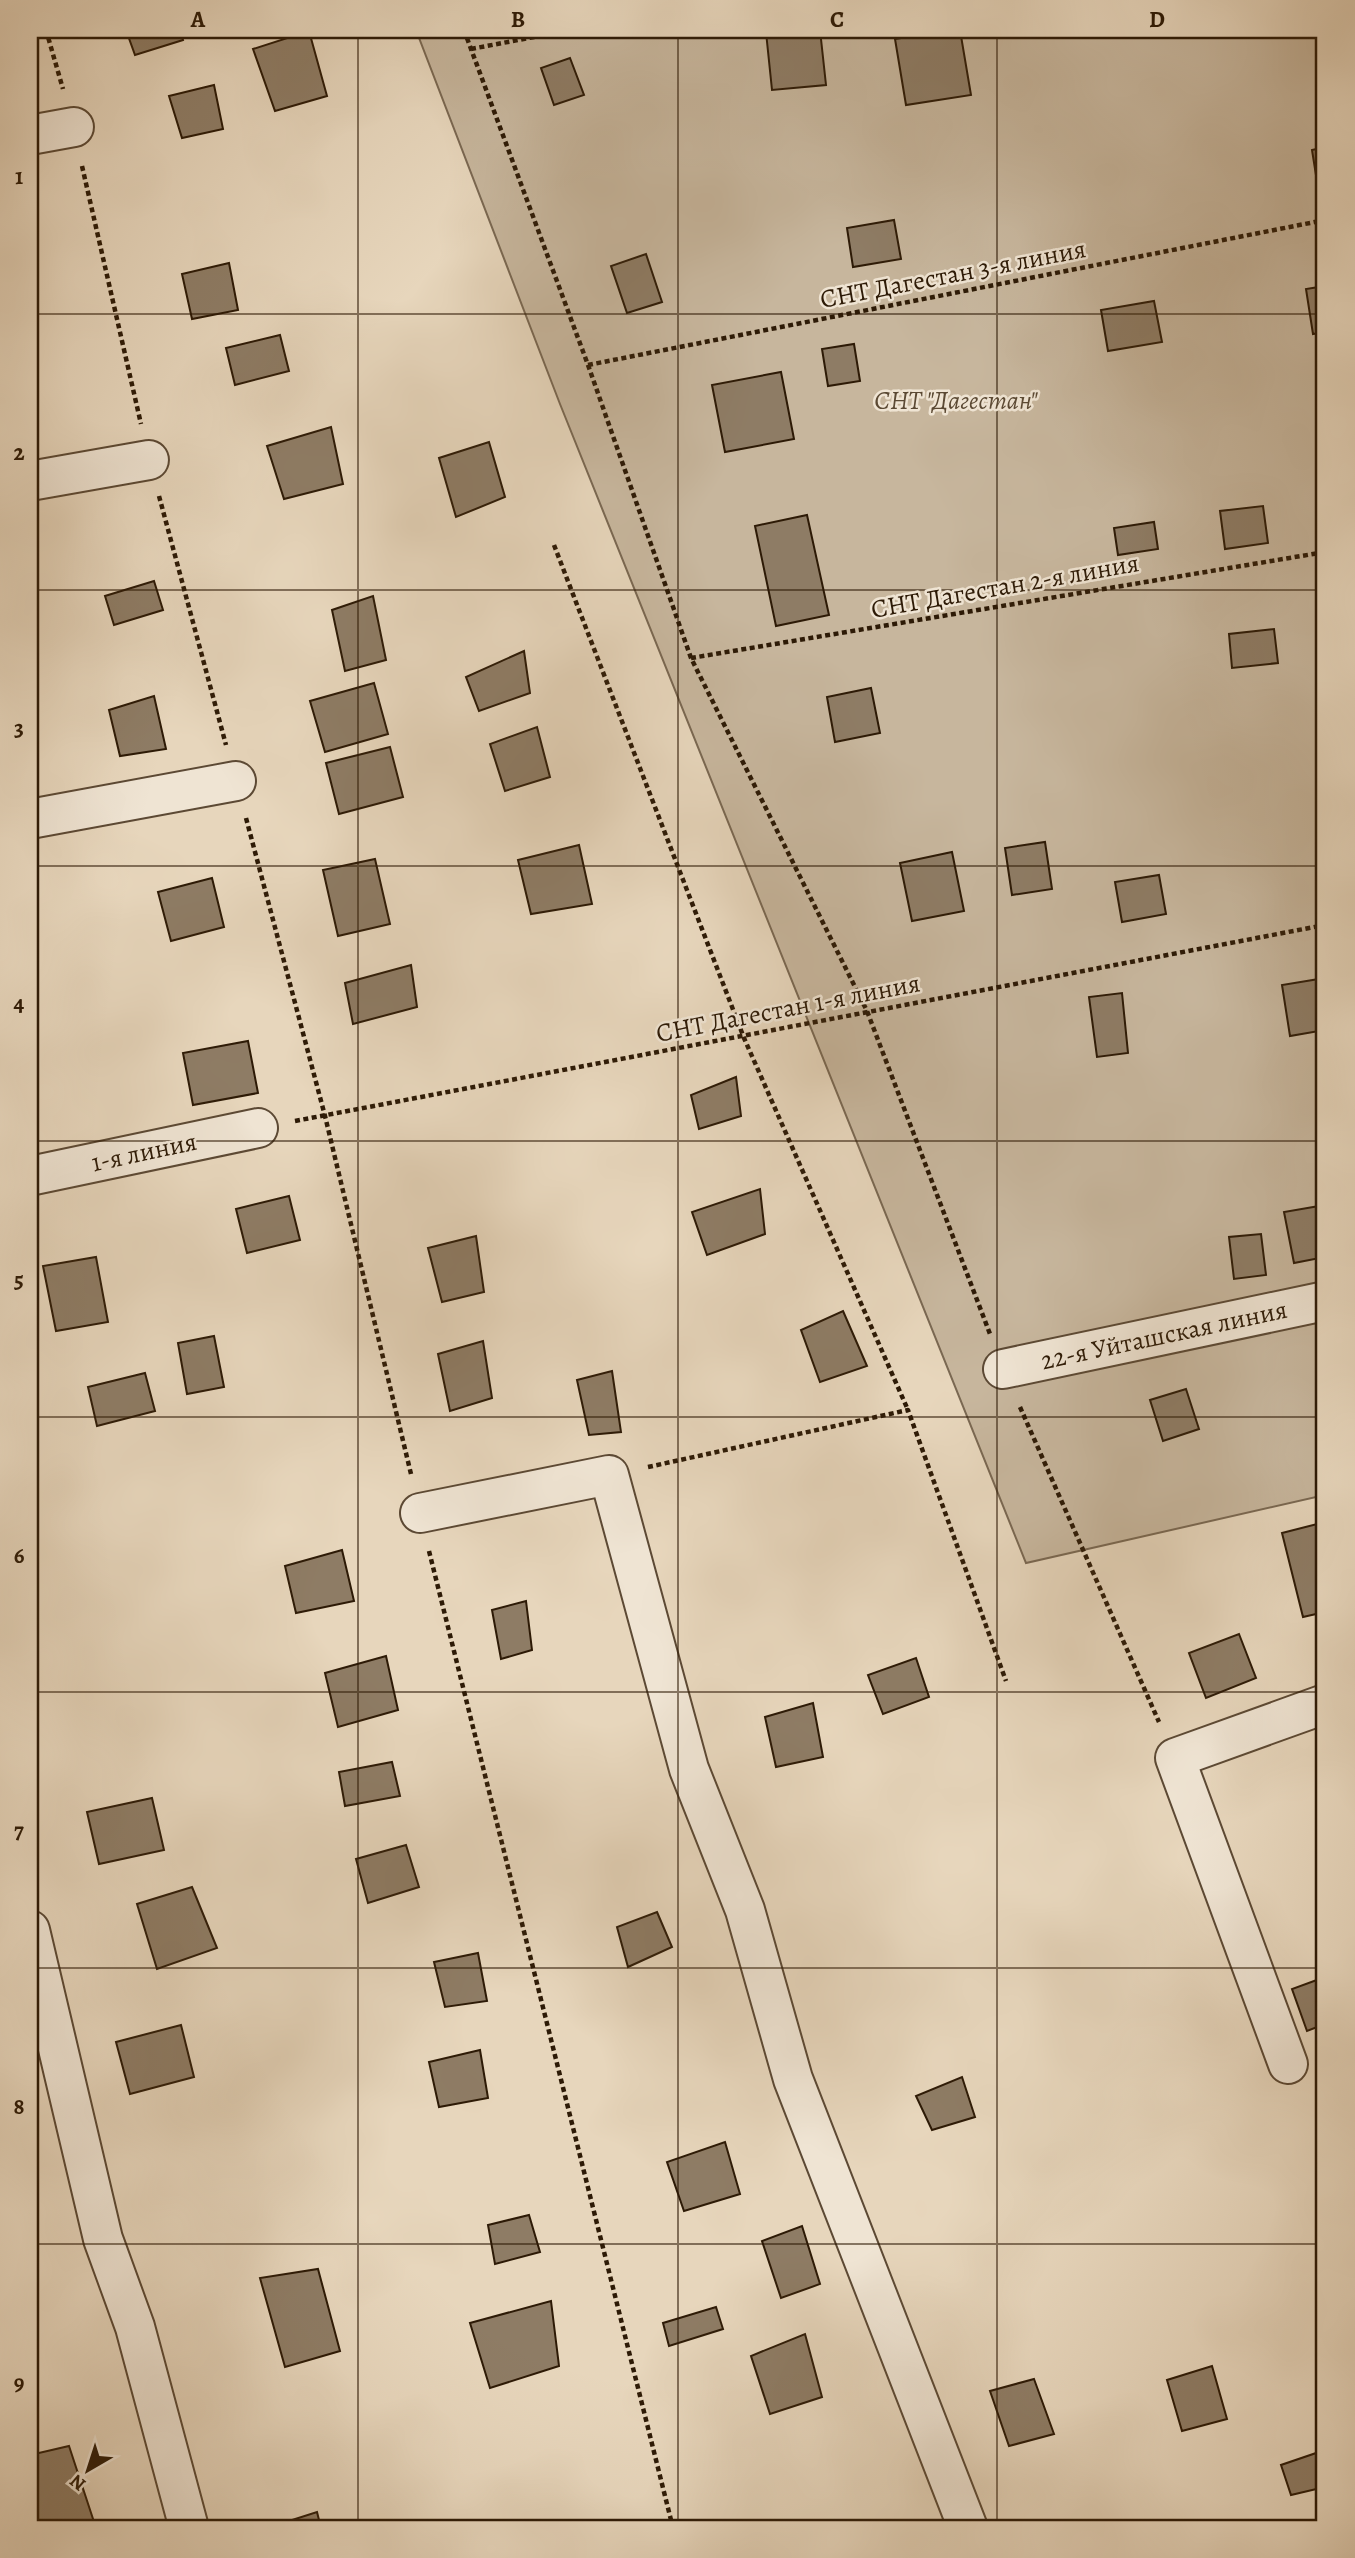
<svg xmlns="http://www.w3.org/2000/svg" width="1355" height="2558" font-family="Alegreya,serif">
  <style>
    .green { fill: #c7b69d; stroke: #7a6852; stroke-width: 2 }
    .building { fill: #8e7c65; stroke: #2d1a06; stroke-width: 2 }
    .lines { fill: none; stroke-linecap: round; stroke-linejoin: round }
    .minor-casing { stroke: #5c4934; stroke-width: 42 }
    .path { stroke: #2d1a06; stroke-width: 4.5; stroke-dasharray: 5 3.5; stroke-linecap: butt }
    .minor { stroke: #efe4d3; stroke-width: 38 }
    .grid { fill: none; stroke: #2d1a06; stroke-width: 2; stroke-opacity: 0.55 }
    .labels { text-anchor: middle; dominant-baseline: central; stroke-width: 5; stroke-linejoin: round; paint-order: stroke }
    .street-label { font-size: 26px; fill: #2d1a06; stroke: #efe4d3 }
    .park-label { font-size: 26px; font-style: italic; fill: #5b4933; stroke: #efe4d3 }
    .neatline { fill: none; stroke: #2d1a06; stroke-width: 2.5 }
    .grid-label { font-size: 23px; text-anchor: middle; font-weight: bold; fill: #2d1a06 }
  </style>
  <rect width="100%" height="100%" fill="#e7d6bc"/>
  <filter id="stains"><feTurbulence type="fractalNoise" baseFrequency=".00286" numOctaves="4"/><feColorMatrix values="0 0 0 0 .2 0 0 0 0 .09 0 0 0 0 .02 0 0 0 .5 -.17"/></filter>
  <radialGradient id="worn" r=".72"><stop offset=".6" stop-color="#630" stop-opacity="0"/><stop offset="1" stop-color="#630" stop-opacity=".3"/></radialGradient>
  <polygon class="green" points="416,30 1325,30 1325,1495 1026,1563 560,404"/>
  <g class="building">
    <polygon points="126,30 180,30 183,40 135,55"/>
    <polygon points="790,30 820,30 826,85 772,90 766,32"/>
    <polygon points="952,30 960,30 971,95 906,105 895,39"/>
    <polygon points="309,31 327,96 275,111 253,49"/>
    <polygon points="570,58 584,95 554,105 541,68"/>
    <polygon points="214,85 223,129 182,138 169,96"/>
    <polygon points="1325,147 1325,193 1319,194 1312,150"/>
    <polygon points="894,220 901,259 853,267 847,228"/>
    <polygon points="646,254 662,302 627,313 611,266"/>
    <polygon points="229,263 238,310 192,319 182,274"/>
    <polygon points="1325,286 1325,332 1313,334 1306,289"/>
    <polygon points="1154,301 1162,342 1108,351 1101,310"/>
    <polygon points="280,335 289,371 235,385 226,348"/>
    <polygon points="854,344 860,381 828,386 822,349"/>
    <polygon points="781,372 794,439 725,452 712,385"/>
    <polygon points="331,427 343,484 284,499 267,446"/>
    <polygon points="489,442 505,497 456,517 439,458"/>
    <polygon points="1263,506 1268,543 1225,549 1220,511"/>
    <polygon points="807,515 829,615 776,626 755,526"/>
    <polygon points="1154,522 1158,549 1118,555 1114,528"/>
    <polygon points="154,581 163,610 114,625 105,596"/>
    <polygon points="373,596 386,660 345,671 332,610"/>
    <polygon points="1274,629 1278,663 1232,668 1229,634"/>
    <polygon points="524,651 530,693 479,711 466,677"/>
    <polygon points="374,683 388,734 325,752 310,701"/>
    <polygon points="871,688 880,733 835,742 827,697"/>
    <polygon points="154,696 166,749 120,756 109,710"/>
    <polygon points="537,727 550,777 505,791 490,744"/>
    <polygon points="390,747 403,797 339,814 326,763"/>
    <polygon points="1045,842 1052,889 1012,895 1005,848"/>
    <polygon points="579,845 592,904 531,914 518,860"/>
    <polygon points="952,852 964,911 912,921 900,863"/>
    <polygon points="375,859 390,924 338,936 323,870"/>
    <polygon points="1159,875 1166,914 1122,922 1115,882"/>
    <polygon points="212,878 224,927 171,941 158,892"/>
    <polygon points="411,965 417,1007 353,1024 345,983"/>
    <polygon points="1325,978 1325,1030 1290,1036 1282,985"/>
    <polygon points="1122,993 1128,1053 1097,1057 1089,997"/>
    <polygon points="248,1041 258,1093 193,1105 183,1053"/>
    <polygon points="736,1077 741,1116 699,1129 691,1095"/>
    <polygon points="760,1189 765,1234 707,1255 692,1212"/>
    <polygon points="289,1196 300,1240 247,1253 236,1209"/>
    <polygon points="1325,1205 1325,1257 1294,1263 1284,1212"/>
    <polygon points="1261,1234 1266,1275 1234,1279 1229,1237"/>
    <polygon points="476,1236 484,1292 442,1302 428,1248"/>
    <polygon points="96,1257 108,1322 56,1331 43,1266"/>
    <polygon points="843,1311 867,1366 820,1382 801,1330"/>
    <polygon points="30,1312 35,1336 30,1338"/>
    <polygon points="214,1336 224,1387 187,1394 178,1343"/>
    <polygon points="483,1341 492,1398 450,1411 438,1354"/>
    <polygon points="612,1371 621,1432 589,1435 577,1380"/>
    <polygon points="145,1373 155,1411 97,1426 88,1387"/>
    <polygon points="1186,1389 1199,1429 1163,1441 1150,1400"/>
    <polygon points="1325,1522 1325,1612 1303,1617 1282,1533"/>
    <polygon points="342,1550 354,1601 296,1613 285,1566"/>
    <polygon points="526,1601 532,1650 501,1659 492,1610"/>
    <polygon points="1239,1634 1256,1678 1206,1698 1189,1653"/>
    <polygon points="386,1656 398,1710 338,1727 325,1673"/>
    <polygon points="916,1658 929,1697 883,1714 868,1675"/>
    <polygon points="813,1703 823,1757 776,1767 765,1717"/>
    <polygon points="392,1762 400,1796 345,1806 339,1772"/>
    <polygon points="152,1798 164,1850 99,1864 87,1812"/>
    <polygon points="406,1845 419,1887 368,1903 356,1859"/>
    <polygon points="192,1887 217,1948 157,1969 137,1904"/>
    <polygon points="657,1912 672,1947 628,1967 617,1927"/>
    <polygon points="478,1953 487,2001 445,2007 434,1962"/>
    <polygon points="1325,1977 1325,2024 1307,2031 1292,1989"/>
    <polygon points="181,2025 194,2077 130,2094 116,2042"/>
    <polygon points="480,2050 488,2098 439,2107 429,2062"/>
    <polygon points="962,2077 975,2117 932,2130 916,2096"/>
    <polygon points="725,2142 740,2194 684,2211 667,2162"/>
    <polygon points="529,2215 540,2252 495,2264 488,2225"/>
    <polygon points="802,2226 820,2284 781,2298 762,2241"/>
    <polygon points="318,2269 340,2351 285,2367 260,2278"/>
    <polygon points="551,2301 559,2366 490,2388 470,2323"/>
    <polygon points="716,2307 723,2329 669,2346 663,2323"/>
    <polygon points="805,2334 822,2397 770,2414 751,2356"/>
    <polygon points="1212,2366 1227,2419 1182,2431 1167,2380"/>
    <polygon points="1034,2379 1054,2434 1009,2446 990,2391"/>
    <polygon points="69,2446 96,2528 30,2528 30,2455"/>
    <polygon points="1325,2450 1325,2487 1291,2495 1281,2465"/>
    <polygon points="317,2512 321,2528 267,2528"/>
  </g>
  <g class="lines">
    <defs>
      <g id="minor">
        <polyline points="30,135 74,127"/>
        <polyline points="30,481 149,460"/>
        <polyline points="30,819 236,781"/>
        <polyline points="30,1176 258,1128"/>
        <polyline points="1003,1369 1325,1301"/>
        <polyline points="420,1513 609,1475 689,1769 745,1910 793,2079 968,2528"/>
        <polyline points="30,1930 103,2239 135,2327 189,2528"/>
        <polyline points="1288,2064 1175,1758 1325,1704"/>
      </g>
    </defs>
    <use href="#minor" class="minor-casing"/>
    <g class="path">
      <polyline points="46,30 63,89"/>
      <polyline points="464,30 588,365 691,658 867,1011 990,1334"/>
      <polyline points="471,49 571,30"/>
      <polyline points="82,166 141,424"/>
      <polyline points="588,365 1325,220"/>
      <polyline points="159,496 226,745"/>
      <polyline points="554,545 744,1038 908,1410"/>
      <polyline points="691,658 1325,552"/>
      <polyline points="246,818 325,1116 411,1474"/>
      <polyline points="295,1121 1325,925"/>
      <polyline points="1020,1407 1159,1722"/>
      <polyline points="648,1467 908,1410 1006,1681"/>
      <polyline points="429,1551 673,2528"/>
    </g>
    <use href="#minor" class="minor"/>
  </g>
  <path class="grid" d="M358,30V2528M678,30V2528M997,30V2528M30,314H1325M30,590H1325M30,866H1325M30,1141H1325M30,1417H1325M30,1692H1325M30,1968H1325M30,2244H1325"/>
  <g class="labels">
    <g class="street-label">
      <text transform="translate(953 274) rotate(-11)">СНТ Дагестан 3-я линия</text>
      <text transform="translate(1005 586) rotate(-10)">СНТ Дагестан 2-я линия</text>
      <text transform="translate(788 1008) rotate(-11)">СНТ Дагестан 1-я линия</text>
      <text transform="translate(144 1152) rotate(-12)">1-я линия</text>
      <text transform="translate(1164 1335) rotate(-12)">22-я Уйташская линия</text>
    </g>
    <g class="park-label">
      <text x="956" y="400">СНТ "Дагестан"</text>
    </g>
  </g>
  <rect width="1355" height="2558" fill="none" stroke="#e7d6bc" stroke-width="77"/>
  <g transform="translate(88 2470) rotate(219)" stroke="#efe4d3" stroke-width="5" paint-order="stroke">
  <path d="M0-5L12 26L0 18L-12 26Z" fill="#2d1a06"/>
  <text y="-10" font-size="19" font-weight="bold" text-anchor="middle" fill="#2d1a06">N</text>
  </g>
  <rect x="38" y="38" width="1278" height="2482" class="neatline"/>
  <g class="grid-label">
    <text x="198" y="27">A</text>
    <text x="518" y="27">B</text>
    <text x="837" y="27">C</text>
    <text x="1157" y="27">D</text>
    <text x="19" y="184">1</text>
    <text x="19" y="460">2</text>
    <text x="19" y="736">3</text>
    <text x="19" y="1011">4</text>
    <text x="19" y="1287">5</text>
    <text x="19" y="1563">6</text>
    <text x="19" y="1838">7</text>
    <text x="19" y="2114">8</text>
    <text x="19" y="2390">9</text>
  </g>
  <rect width="100%" height="100%" filter="url(#stains)"/>
  <rect width="100%" height="100%" fill="url(#worn)"/>
</svg>
